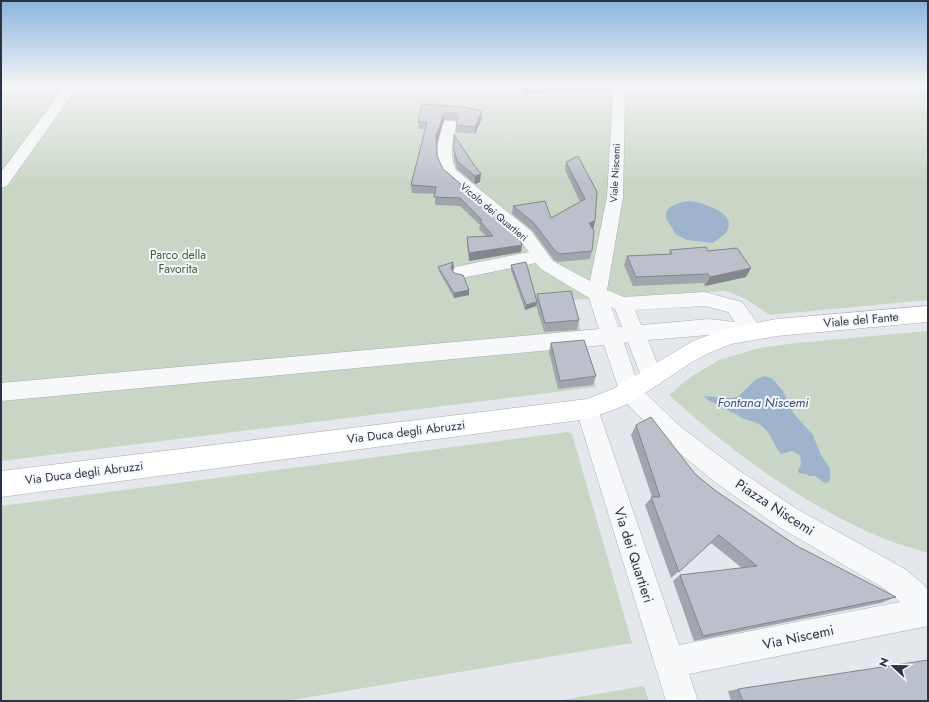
<svg xmlns="http://www.w3.org/2000/svg" width="929" height="702" font-family="Jost,sans-serif">
  <style>
    .green { fill: #c9d6c5 }
    .water { fill: #9fb4cc }
    .lines { fill: none; stroke-linecap: round; stroke-linejoin: round }
    .street-casing { stroke: #a9aeb7; stroke-width: 1 }
    .secondary-casing { stroke: #a9aeb7; stroke-width: 1 }
    .street { fill: #f7f8fa; fill-rule: evenodd }
    .secondary { fill: #fff; fill-rule: evenodd }
    .wall { fill: #a1a5ae }
    .shaded-wall { fill: #83868d }
    .building { fill: #bbc0ca; stroke: #83868d }
    .labels { text-anchor: middle; dominant-baseline: central; stroke-width: 4; stroke-linejoin: round; paint-order: stroke }
    .far-street-label { font-size: 10px; fill: #2b3445; stroke: #f4f6f9 }
    .park-label { font-size: 12px; fill: #3f6138; stroke: #f4f6f9 }
    .street-label { font-size: 12px; fill: #2b3445; stroke: #f4f6f9 }
    .water-label { font-size: 13px; font-style: italic; fill: #34527a; stroke: #f4f6f9 }
    .near-street-label { font-size: 14px; fill: #2b3445; stroke: #f4f6f9 }
  </style>
  <rect width="100%" height="100%" fill="#e4e7ec"/>
  <g class="green">
    <polygon points="1,86 928,86 928,300 770,315 744,298 725,291 573,300 596,387 1,461"/>
    <path d="M928,331V553C913,548 897,544 882,538C802,504 733,453 669,395L689,378L719,360L759,348L797,343Z"/>
    <polygon points="568,432 572,434 632,643 286,701 1,701 1,506"/>
    <polygon points="644,686 649,701 556,701"/>
  </g>
  <g class="water">
    <path d="M688,201C700,202 738,212 727,231C725,235 718,239 713,243L687,240L675,234C673,228 670,225 667,220C662,206 679,203 688,201Z"/>
    <path d="M764,376L772,378L783,391L794,414L813,435L820,453L830,469V480L829,482L825,483L815,476H809L806,474L799,473L798,471L801,464L800,455L792,451L781,454C774,446 772,435 764,428C758,422 750,421 744,419C741,418 738,415 736,414C732,412 730,413 728,410L708,400L704,396L731,398L739,396L755,380Z"/>
  </g>
  <g class="lines">
    <defs>
      <g id="street">
        <polygon points="65,86 78,86 7,186 1,188 1,172"/>
        <path d="M611,86H623L625,96L623,197L607,290L624,297L705,292L742,302L763,331L760,336L753,339L709,335L648,340L663,378L660,384L652,387L644,384L628,342L624,343L639,387L681,427L734,467L797,509L905,569L923,584L928,590V626L689,674L698,701H666L576,409L579,402L587,399L595,402L598,409L679,645L900,602L885,589L779,527L716,483L665,441L622,399L604,345L1,401V383L599,329L589,298L541,269L536,263L462,278L455,277L453,272L455,267L529,252L519,239L444,175C433,160 438,140 443,124L445,121H455L457,124C452,139 449,155 456,170L531,231L553,261L590,281L607,197L613,96ZM705,306L728,312L735,322L709,319L641,325L635,310ZM611,307L615,309L622,327H618Z"/>
      </g>
      <polygon id="secondary" points="928,306 928,322 777,336 731,344 709,353 692,362 630,403 613,410 587,419 1,497 1,471 587,399 613,389 693,341 729,328 777,319"/>
    </defs>
    <use href="#street" class="street-casing"/>
    <use href="#secondary" class="secondary-casing"/>
    <use href="#street" class="street"/>
    <use href="#secondary" class="secondary"/>
  </g>
  <g class="wall">
    <polygon points="523,86 613,86 611,93 524,94"/>
    <polygon points="433,105 482,111 482,118 475,134 456,132 456,125 457,122 456,120 444,120 437,143 437,157 443,169 521,252 469,261 467,245 467,237 486,236 479,229 480,225 460,206 435,205 435,194 412,193 411,185 425,129 419,129 418,122"/>
    <polygon points="454,135 480,182 475,184 457,169 454,158"/>
    <polygon points="578,156 595,221 593,229 592,251 590,259 558,262 554,260 532,230 512,214 513,206 551,218 580,202 565,170 566,162"/>
    <polygon points="670,250 746,277 705,286 703,283 633,286 624,265 627,256 669,254"/>
    <polygon points="511,265 536,301 537,294 579,320 577,330 544,332 536,305 536,306 525,310 511,270"/>
    <polygon points="438,267 454,267 452,270 454,273 469,295 454,298 439,271"/>
    <polygon points="551,343 596,376 593,385 558,389 549,352"/>
    <polygon points="636,425 716,491 797,546 896,597 881,603 694,641 673,581 680,575 742,568 711,543 671,578 645,505 652,497 631,435"/>
    <polygon points="738,689 928,701 731,701 728,691"/>
  </g>
  <g class="shaded-wall">
    <polygon points="482,111 482,118 475,134 475,127"/>
    <polygon points="444,113 444,120 437,143 436,136"/>
    <polygon points="481,174 480,182 475,184 475,176"/>
    <polygon points="595,221 593,230 589,223"/>
    <polygon points="522,245 521,252 469,261 469,253"/>
    <polygon points="453,262 454,267 452,273 451,268"/>
    <polygon points="751,268 746,277 705,286 710,277"/>
    <polygon points="469,290 469,295 454,298 454,293"/>
    <polygon points="537,302 536,306 525,310 526,305"/>
  </g>
  <g class="building">
    <polygon points="432,102 433,105 462,107 482,111 475,127 456,125 458,117 456,113 444,113 436,136 437,156 443,169 519,233 522,245 469,253 467,237 493,236 480,221 482,220 460,198 434,197 436,187 411,185 427,122 418,122 422,104 431,105"/>
    <polygon points="454,135 474,165 481,174 475,176 457,161 454,150"/>
    <polygon points="578,156 597,192 595,221 589,223 594,231 592,251 560,254 556,252 533,222 513,206 545,201 551,218 585,199 566,162"/>
    <polygon points="706,247 708,251 737,248 751,268 710,277 708,274 636,277 627,256 672,254 670,250"/>
    <polygon points="453,262 451,268 454,273 463,275 469,290 454,293 438,267"/>
    <polygon points="526,262 537,302 526,305 511,265"/>
    <polygon points="571,291 579,320 545,323 537,294"/>
    <polygon points="584,340 596,376 560,381 551,343"/>
    <polygon points="651,417 695,474 716,491 797,546 896,597 703,636 680,575 757,566 719,535 679,572 651,497 660,497 636,425"/>
    <polygon points="928,660 928,701 743,701 738,689"/>
  </g>
  <linearGradient id="sky" x2="0" y2="1"><stop stop-color="#8bb4dd"/><stop offset="0.46" stop-color="#f3f4f6"/><stop offset="1" stop-color="#f3f4f6" stop-opacity="0"/></linearGradient>
  <rect width="929" height="185" fill="url(#sky)"/>
  <g class="labels">
    <g class="far-street-label">
      <text transform="translate(615 173) rotate(-87)">Viale Niscemi</text>
      <text transform="translate(494 212) rotate(40)">Vicolo dei Quartieri</text>
    </g>
    <g class="park-label">
      <text x="178" y="255">Parco della<tspan x="178" dy="14">Favorita</tspan></text>
    </g>
    <g class="street-label">
      <text transform="translate(861 320) rotate(-5)">Viale del Fante</text>
      <text transform="translate(406 432) rotate(-7)">Via Duca degli Abruzzi</text>
      <text transform="translate(84 473) rotate(-7)">Via Duca degli Abruzzi</text>
    </g>
    <g class="water-label">
      <text x="763" y="402">Fontana Niscemi</text>
    </g>
    <g class="near-street-label">
      <text transform="translate(775 507) rotate(33)">Piazza Niscemi</text>
      <text transform="translate(634 555) rotate(72)">Via dei Quartieri</text>
      <text transform="translate(798 637) rotate(-12)">Via Niscemi</text>
    </g>
  </g>
  <rect width="929" height="702" fill="none" stroke="#2b3445" stroke-width="4"/>
  <g transform="translate(893 666) rotate(292)" stroke="#f4f6f9" stroke-width="3" paint-order="stroke">
  <path d="M0-3L7 15L0 10L-7 15Z" fill="#2b3445"/>
  <text y="-6" font-size="11" font-weight="bold" text-anchor="middle" fill="#2b3445">N</text>
  </g>
</svg>
